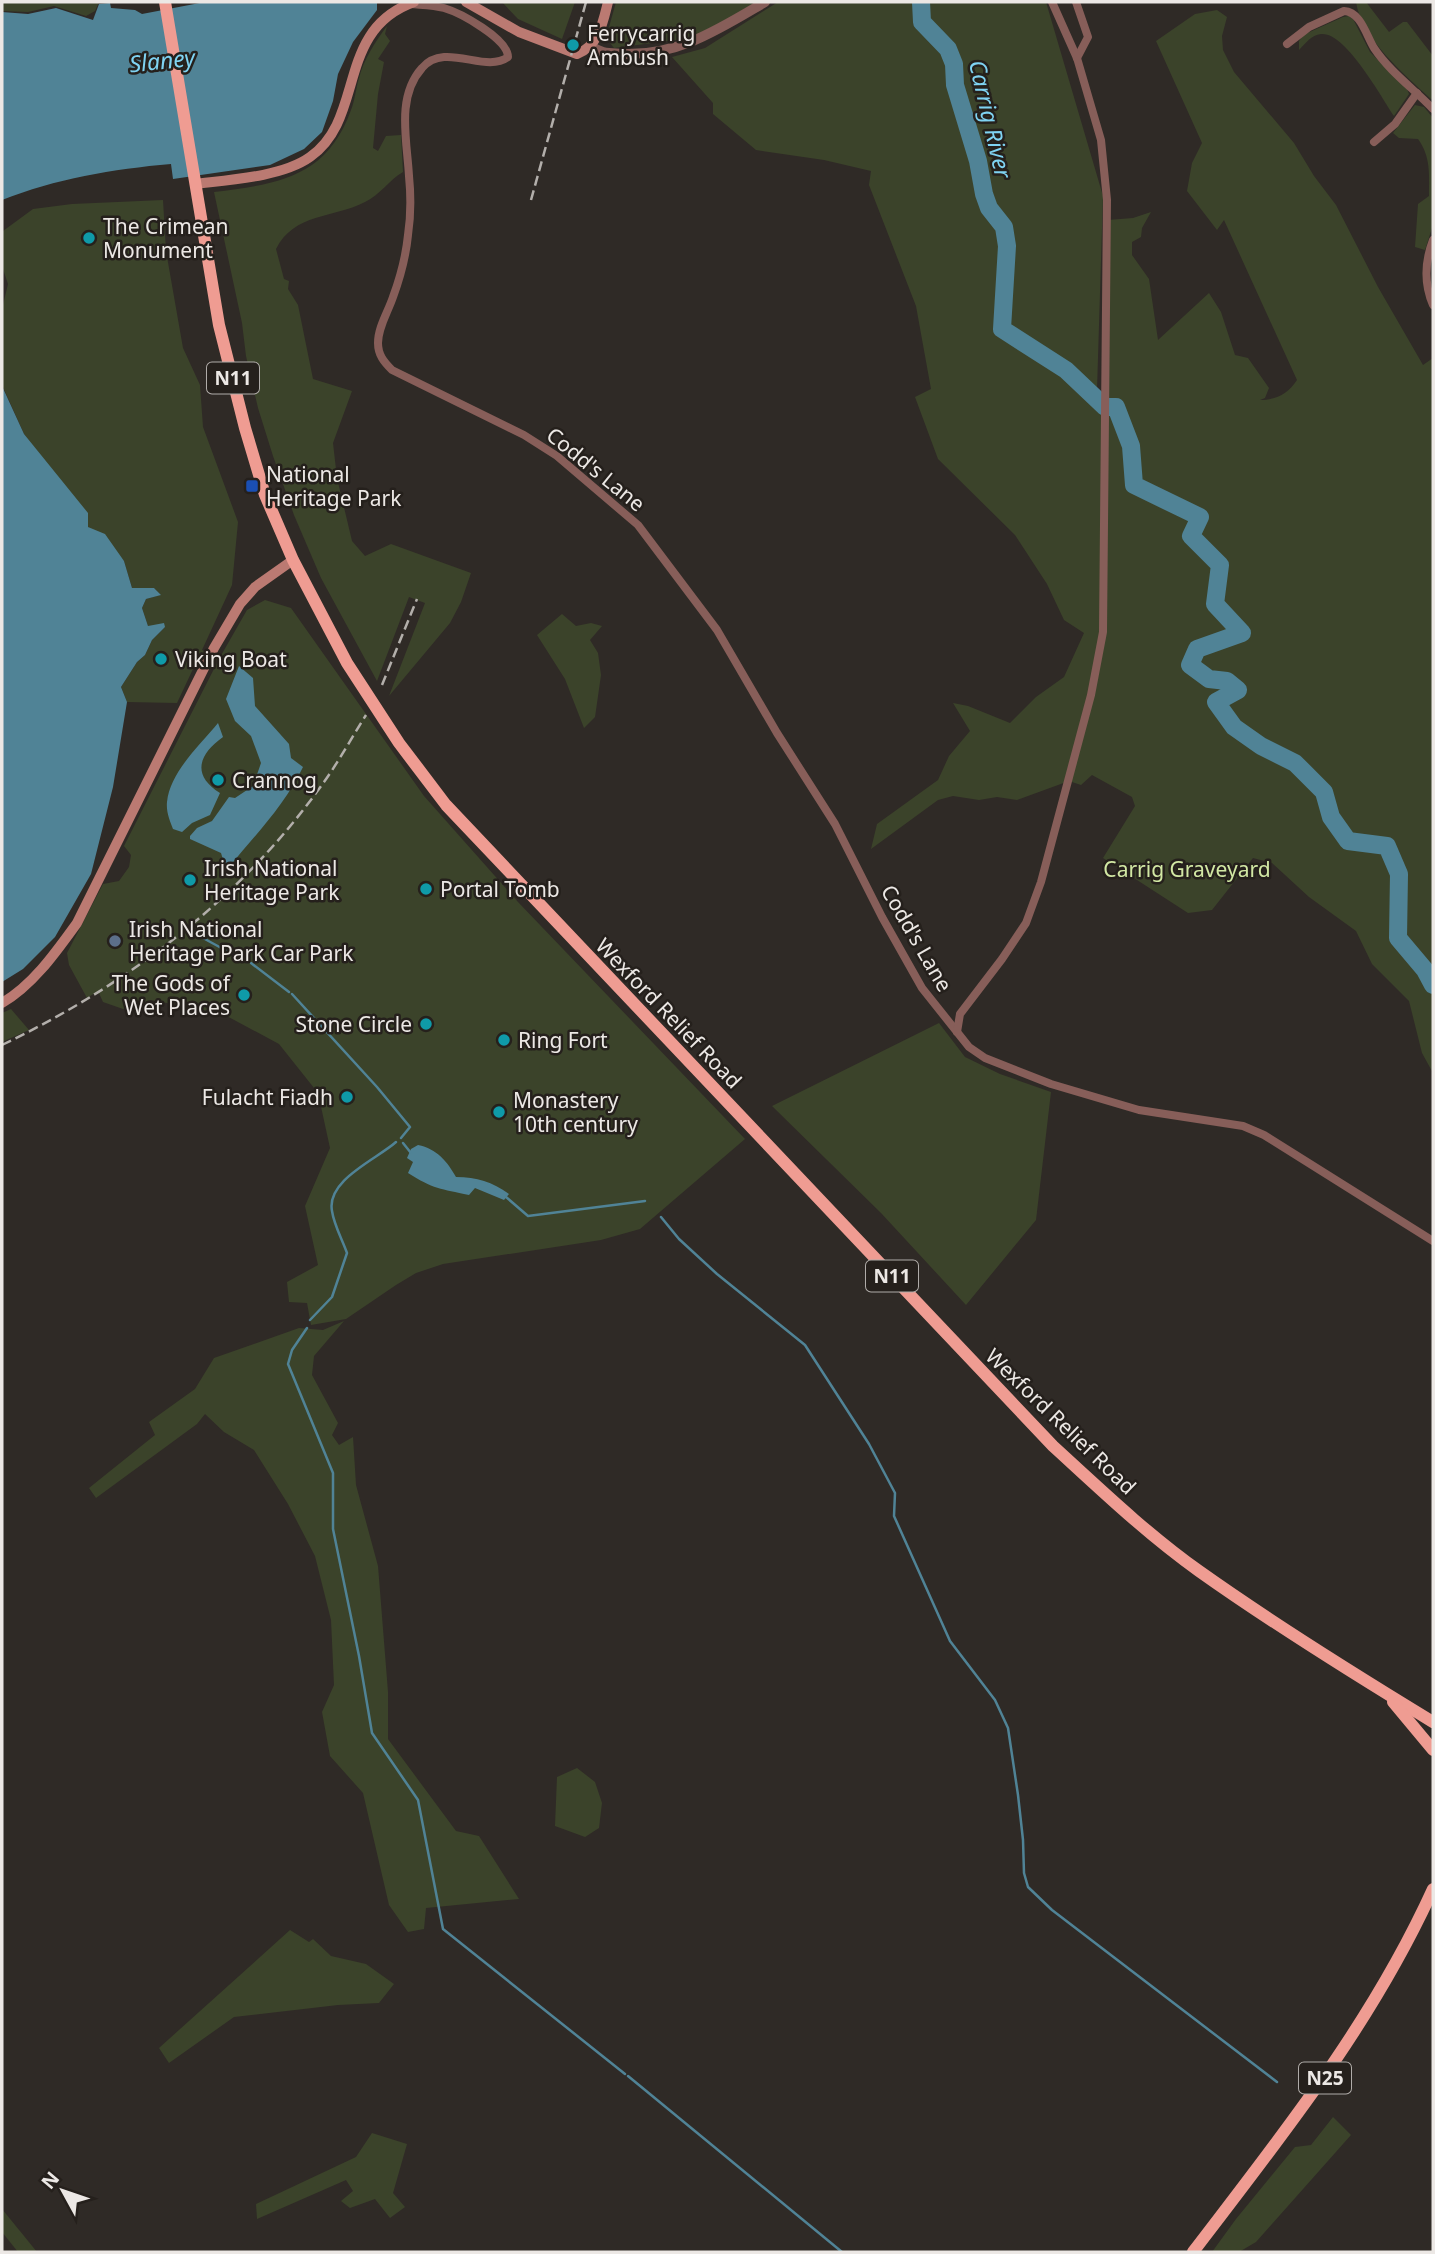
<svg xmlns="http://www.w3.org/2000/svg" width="1435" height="2254" font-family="'Noto Sans',sans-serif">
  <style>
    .green { fill: #3b432a }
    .water { fill: #508396 }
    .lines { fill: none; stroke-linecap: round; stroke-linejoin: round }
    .stream { stroke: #508396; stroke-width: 2.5 }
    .river { stroke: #508396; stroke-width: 18 }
    .minor { stroke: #875e59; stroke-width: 8 }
    .tertiary { stroke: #875e59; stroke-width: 10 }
    .secondary { stroke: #bb7a72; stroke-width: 10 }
    .trunk { stroke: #ef9c92; stroke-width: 12 }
    .rail { stroke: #b3afab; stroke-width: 2.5; stroke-dasharray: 10 5; stroke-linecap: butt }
    .culture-dot { fill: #0f9aa8; stroke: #25201c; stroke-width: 2.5 }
    .transit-dot { fill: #1a4fb4; stroke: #25201c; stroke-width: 2.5 }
    .service-dot { fill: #5c6f8a; stroke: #25201c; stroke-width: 2.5 }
    .labels { text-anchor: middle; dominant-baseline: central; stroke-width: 5; stroke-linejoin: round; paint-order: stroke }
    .shield { fill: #25201c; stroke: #b0aca9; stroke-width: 2 }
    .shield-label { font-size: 19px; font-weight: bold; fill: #ece8e5 }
    .poi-label { font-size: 21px; fill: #ece8e5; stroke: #25201c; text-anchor: start }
    .street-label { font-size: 21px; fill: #ece8e5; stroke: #25201c }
    .park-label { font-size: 21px; fill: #d2e8a4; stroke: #25201c }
    .water-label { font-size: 23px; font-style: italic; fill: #7fd3f2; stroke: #25201c }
  </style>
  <rect width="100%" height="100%" fill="#2f2a26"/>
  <g class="green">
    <polygon points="2,2 99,2 95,11 86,16 54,6 28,12 2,11"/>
    <polygon points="502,2 575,2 562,39 518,19"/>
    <polygon points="616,2 756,2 718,25 691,38 614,48 606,38"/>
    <path d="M778,2H1046L1103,196L1097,390L1059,360L1008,326L1013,267L1008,221L990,198L986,200L1004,227L1007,244L1002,329L1066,370L1104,407L1108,220L1133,218L1151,212L1142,228L1141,237L1132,242V255L1149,279L1158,340L1209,293L1221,312L1235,355L1248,358L1269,388L1265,398L1260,400C1276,400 1288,394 1297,380L1224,220L1217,230L1187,191L1192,163L1202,143L1156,41L1195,14L1217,10L1227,17L1222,36L1223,50L1234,72L1294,143L1314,176L1336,205L1378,287L1423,365L1433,358V1073L1422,1053L1409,1001L1372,964L1356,931L1309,897L1272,863L1253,858L1212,910L1188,913L1103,858L1135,806L1132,797L1092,775L1081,785L1069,781L1017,800L997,797L979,800L953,796L938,800L871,849L877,824L938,780L949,756L970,731L953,703L968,706L1010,723L1036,697L1064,677L1084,633L1064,620L1047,584L1015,535L938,459L915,397L931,389L916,306L869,185L871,171L824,160L756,150L713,114V103L672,57L705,48Z"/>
    <path d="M1356,2H1366L1389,32L1403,22H1407L1433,56V99H1431C1406,76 1361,38 1356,2Z"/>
    <path d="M1349,16L1353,19L1370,52L1407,89L1409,94L1394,116C1382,98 1345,31 1321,34C1311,35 1306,43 1299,50V41L1303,35L1343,17Z"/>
    <path d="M387,26L385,34L390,41L378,59L384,62L378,94L373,148L378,151L386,136L401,135L403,172C389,180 380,195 365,202C334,218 294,213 276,249L284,279L289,281L288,289L298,305L313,379L352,391L333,443L337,478L352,541L365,556L391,544L471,573L461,602L450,623L389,696L425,603L409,597L377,681L321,578L294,515L273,456L258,408L246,356L242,323L214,192C279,184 327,177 351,110C355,100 356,88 359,78C364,59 375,42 387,26Z"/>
    <path d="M1415,105L1424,107L1433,118V225L1425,250L1415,247L1418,204L1429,196C1429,174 1431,157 1418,139L1399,138L1393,133Z"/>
    <polygon points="163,200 166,251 183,348 200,385 203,427 238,522 232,585 202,650 219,659 247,610 265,600 291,608 424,796 518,902 745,1139 640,1229 601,1240 443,1264 416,1273 396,1285 346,1319 311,1325 307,1303 289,1302 287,1282 318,1265 305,1206 330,1148 318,1093 279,1044 223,1014 151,1000 123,1009 103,1002 98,991 87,998 69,965 67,953 103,884 119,881 129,867 131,855 124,846 218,661 201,652 177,703 127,702 121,687 137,662 145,655 152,640 165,627 148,626 142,608 146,599 160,595 154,588 132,588 124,561 88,527 44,460 24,434 2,385 2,309 8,284 2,266 2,238 3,231 33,209 72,204"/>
    <polygon points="562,614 576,626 591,623 602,626 590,640 598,653 601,675 595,717 584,728 565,679 537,635"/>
    <polygon points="11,1009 29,1030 2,1042 2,1013"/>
    <polygon points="939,1023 965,1057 1000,1074 1051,1092 1036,1220 966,1305 881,1213 772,1106"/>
    <polygon points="344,1321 314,1356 312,1375 338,1423 332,1435 339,1445 353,1437 356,1485 378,1566 388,1692 388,1739 456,1831 479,1836 519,1899 426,1908 424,1929 408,1932 389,1905 363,1793 330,1756 322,1712 334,1685 331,1620 315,1556 288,1504 254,1450 224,1432 205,1414 197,1424 96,1498 89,1488 155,1435 149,1422 195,1389 214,1358 299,1328 323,1330"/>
    <polygon points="577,1768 595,1782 602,1803 599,1828 585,1837 555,1826 557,1777"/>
    <polygon points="290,1930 309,1942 313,1939 331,1956 366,1964 394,1984 379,2003 338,2005 234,2017 169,2063 159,2048"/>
    <polygon points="1333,2117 1351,2135 1256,2242 1239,2252 1212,2252 1236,2219 1295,2147 1311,2145"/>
    <polygon points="372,2133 407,2144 393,2193 405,2207 390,2218 375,2199 350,2208 341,2201 353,2191 346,2180 257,2219 256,2204 356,2157"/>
    <polygon points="2,2209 37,2252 18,2252 2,2232"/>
  </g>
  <g class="water">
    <path d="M205,2H377V10L353,42L338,74L333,101L322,132L304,149L270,165L173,179L171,164C113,169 55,179 2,200V12L28,14L56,8L93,20L99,4L110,3L111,8L135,10L142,14Z"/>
    <polygon points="2,386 24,434 88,513 88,527 105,534 124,561 132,588 154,588 161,595 146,599 142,608 148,626 164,623 165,627 152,640 145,655 137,662 121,687 127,702 113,787 91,874 55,937 23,969 2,982"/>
    <path d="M239,666L253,678L255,706L289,744L291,758L303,767C285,805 256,834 229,867L225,866L221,853L190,839V836L197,828L212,821L229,797L235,798L253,786L261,763L251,736L235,721L226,699Z"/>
    <path d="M218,723L223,737C199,754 191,775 220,793L210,815L192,823L182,832L173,829C170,821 166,812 167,802C170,772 200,745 218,723Z"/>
    <path d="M418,1145C437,1149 447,1161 456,1177C477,1177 492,1182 509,1194L504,1200L475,1188L469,1195C441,1189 433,1189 408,1173L413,1162L407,1158L411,1149Z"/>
  </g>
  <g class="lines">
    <g class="stream">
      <polyline points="192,932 247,962"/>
      <polyline points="251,963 289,992"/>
      <polyline points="292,994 377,1087 410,1127 401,1138"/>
      <polyline points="403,1143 411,1153"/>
      <polyline points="506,1197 528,1216 645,1201"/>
      <polyline points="661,1217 679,1239 717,1274 805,1345 869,1444 895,1493 894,1516 950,1641 995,1700 1008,1728 1018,1795 1023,1840 1024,1873 1028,1887 1052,1910 1277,2082"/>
      <path d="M310,1320L332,1297L347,1253C342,1239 334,1225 332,1211C326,1180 377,1159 396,1142"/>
      <polyline points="307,1328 292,1350 288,1364 333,1473 333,1529 359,1656 372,1733 418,1800 443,1929 625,2074"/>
      <polyline points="628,2076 842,2252"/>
    </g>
    <polyline class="river" points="921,2 922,22 948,49 954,64 955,85 978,161 984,194 989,208 1004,227 1007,246 1002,329 1066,370 1105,407 1116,407 1131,446 1134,485 1200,517 1191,536 1220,565 1215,604 1242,633 1197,649 1190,665 1209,679 1227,681 1238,690 1216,702 1234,727 1261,746 1295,763 1324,792 1331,817 1348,841 1387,846 1399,874 1398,938 1425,970 1433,985"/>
    <g class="minor">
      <polyline points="1076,2 1088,37 1077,58"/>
      <path d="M411,4C421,5 433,5 444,8C461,13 508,39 508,57C485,74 445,41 422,68C396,97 407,140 409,176C411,196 411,215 408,235C406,255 400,278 393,297C388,312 378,327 378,343C378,355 384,362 392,370L524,435L557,456L638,525L717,630L777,733L835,824L882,917L922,988L969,1047L985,1058L1051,1084L1139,1110L1243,1126L1264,1135L1433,1241"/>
      <path d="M1287,44L1309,27L1344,11C1361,12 1366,35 1374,48C1390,72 1414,89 1433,109"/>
      <polyline points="1374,142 1395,124 1417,93"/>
      <path d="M1433,240C1425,261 1424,284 1433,305"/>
      <polyline points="957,1032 960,1014 1002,959 1026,923 1041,882 1091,695 1103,632 1107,200 1101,140 1077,58 1052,2"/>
    </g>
    <path class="tertiary" d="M591,46C601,54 610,53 622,54C679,56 719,29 765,2"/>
    <g class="secondary">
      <path d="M466,2L519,32L577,54C599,46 603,22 608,2"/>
      <path d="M195,184C228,180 282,177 310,157C366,118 335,30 414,2"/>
      <path d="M2,1003C33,985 56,952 77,923L214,648L240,604L255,587L293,560"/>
    </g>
    <g class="trunk">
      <path d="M165,2L219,325L245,428L265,495L293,560L347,663L399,743L446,805L1053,1446C1100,1489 1147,1534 1199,1571C1275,1625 1354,1674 1433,1722"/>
      <polyline points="1393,1702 1433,1750"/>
      <path d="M1193,2252C1283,2134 1371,2025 1433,1889"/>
    </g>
    <g class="rail">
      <polyline points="531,200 586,2"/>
      <polyline points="382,685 417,599"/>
      <path d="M2,1045C129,984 242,898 324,782C339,761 352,737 366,715"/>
    </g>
  </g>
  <g class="culture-dot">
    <circle cx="573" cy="45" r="7"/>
    <circle cx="89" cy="238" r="7"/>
    <circle cx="161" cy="659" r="7"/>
    <circle cx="218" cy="780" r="7"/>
    <circle cx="190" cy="880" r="7"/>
    <circle cx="426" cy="889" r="7"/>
    <circle cx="244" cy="995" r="7"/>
    <circle cx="426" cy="1024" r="7"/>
    <circle cx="504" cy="1040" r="7"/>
    <circle cx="347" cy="1097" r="7"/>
    <circle cx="499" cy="1112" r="7"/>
  </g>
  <rect class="transit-dot" x="245" y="479" width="14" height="14" rx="3.5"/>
  <circle class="service-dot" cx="115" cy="941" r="7"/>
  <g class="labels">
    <g class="shield">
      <rect x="207" y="362.5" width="52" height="31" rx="5"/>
      <rect x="866" y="1260.5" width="52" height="31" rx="5"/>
      <rect x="1299" y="2062.5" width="52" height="31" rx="5"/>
    </g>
    <g class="shield-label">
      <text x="233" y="378">N11</text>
      <text x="892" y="1276">N11</text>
      <text x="1325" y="2078">N25</text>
    </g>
    <g class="poi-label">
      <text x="587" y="33">Ferrycarrig<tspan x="587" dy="24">Ambush</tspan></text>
      <text x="103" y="226">The Crimean<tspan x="103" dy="24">Monument</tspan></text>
      <text x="266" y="474">National<tspan x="266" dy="24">Heritage Park</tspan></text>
      <text x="175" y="659">Viking Boat</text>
      <text x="232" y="780">Crannog</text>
      <text x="204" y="868">Irish National<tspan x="204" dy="24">Heritage Park</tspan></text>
      <text x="440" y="889">Portal Tomb</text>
      <text x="129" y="929">Irish National<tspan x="129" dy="24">Heritage Park Car Park</tspan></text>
      <text x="230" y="983" text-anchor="end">The Gods of<tspan x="230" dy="24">Wet Places</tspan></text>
      <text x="412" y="1024" text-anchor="end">Stone Circle</text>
      <text x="518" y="1040">Ring Fort</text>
      <text x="333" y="1097" text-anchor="end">Fulacht Fiadh</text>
      <text x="513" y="1100">Monastery<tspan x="513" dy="24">10th century</tspan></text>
    </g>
    <g class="street-label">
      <text transform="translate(596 469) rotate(39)">Codd's Lane</text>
      <text transform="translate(917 938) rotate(60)">Codd's Lane</text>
      <text transform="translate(669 1013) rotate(46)">Wexford Relief Road</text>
      <text transform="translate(1061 1421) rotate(44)">Wexford Relief Road</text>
    </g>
    <g class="park-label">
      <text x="1187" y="869">Carrig Graveyard</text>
    </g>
    <g class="water-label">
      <text transform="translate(162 60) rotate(-6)">Slaney</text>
      <text transform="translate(991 119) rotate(77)">Carrig River</text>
    </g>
  </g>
  <rect width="1435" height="2254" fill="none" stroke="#ece8e5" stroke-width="7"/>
  <g transform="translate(63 2191) rotate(310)" stroke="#25201c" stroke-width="5" paint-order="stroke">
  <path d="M0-5L12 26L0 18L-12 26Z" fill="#ece8e5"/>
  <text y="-10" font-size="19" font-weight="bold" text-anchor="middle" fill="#ece8e5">N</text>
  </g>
</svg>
